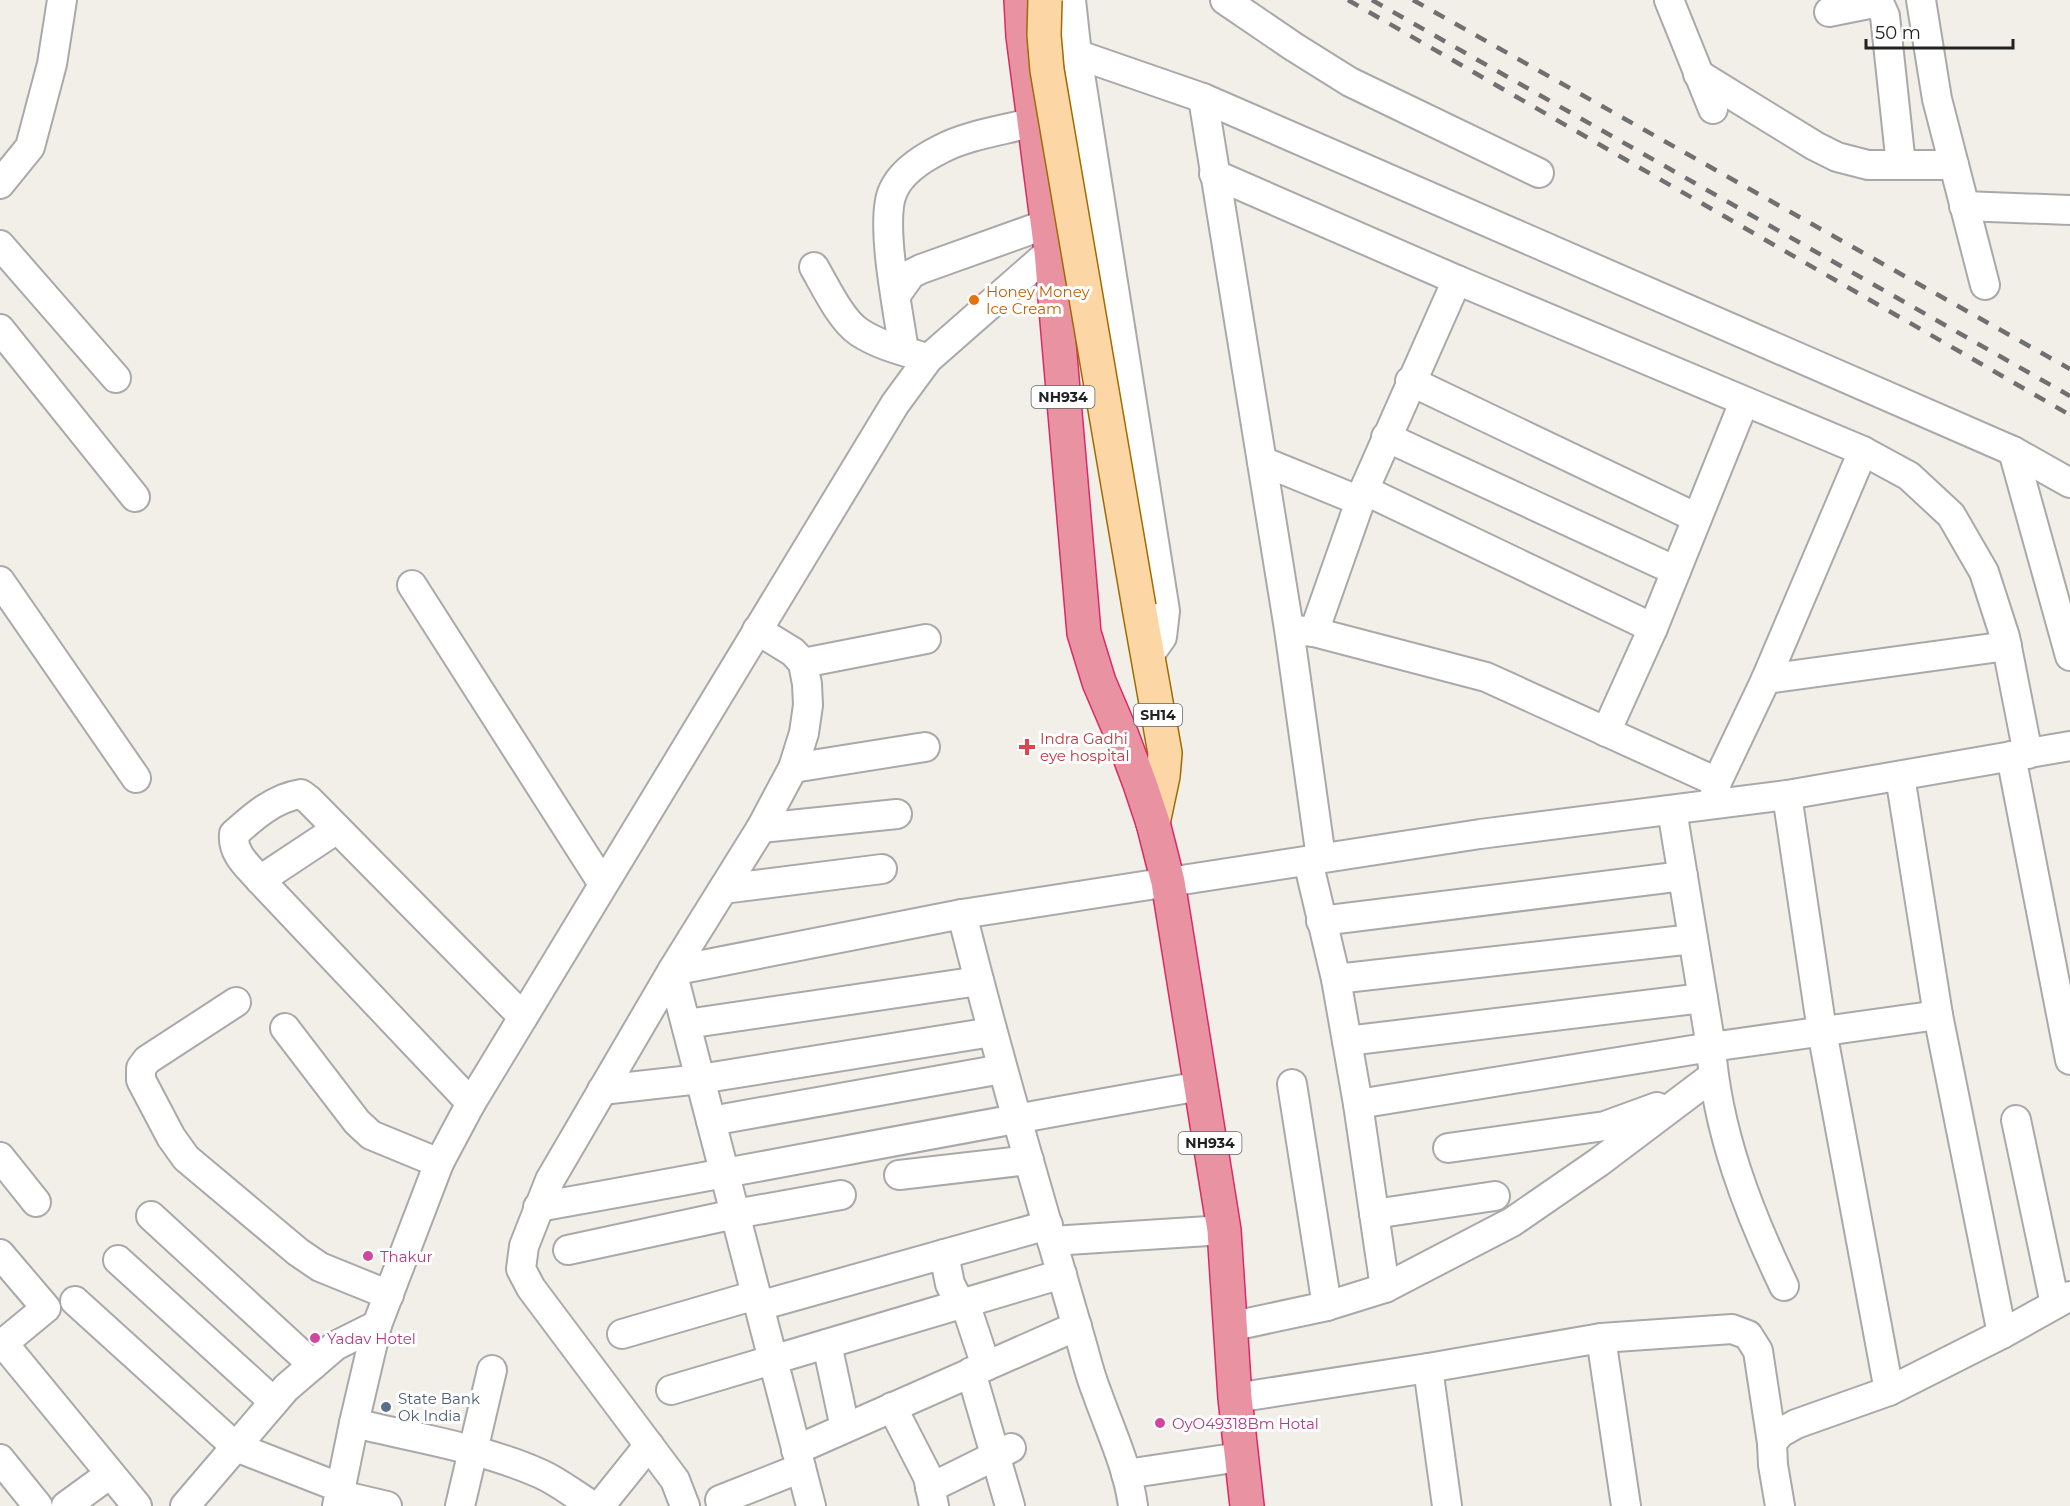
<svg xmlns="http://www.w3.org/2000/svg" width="2070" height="1506" font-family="Montserrat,sans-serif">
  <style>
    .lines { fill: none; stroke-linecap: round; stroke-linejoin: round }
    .minor-casing { stroke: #a9a9a9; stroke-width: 32 }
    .major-casing { stroke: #a06b00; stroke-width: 36 }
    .highway-casing { stroke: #dc2a67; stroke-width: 36 }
    .minor { stroke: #fff; stroke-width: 28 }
    .major { stroke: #fcd6a4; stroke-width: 33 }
    .highway { stroke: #e892a2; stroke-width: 33 }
    .rail { stroke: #707070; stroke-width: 4.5; stroke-dasharray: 12 12; stroke-linecap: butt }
    .major-bridge-casing { stroke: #a06b00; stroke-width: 36; stroke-linecap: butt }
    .major-bridge { stroke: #fcd6a4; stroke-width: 33 }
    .food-dot { fill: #e8710a; stroke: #fff; stroke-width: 2 }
    .health-dot { fill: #e0444e; stroke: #fff; stroke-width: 2 }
    .hotel-dot { fill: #d1479c; stroke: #fff; stroke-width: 2 }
    .service-dot { fill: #5c6f8a; stroke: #fff; stroke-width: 2 }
    .labels { text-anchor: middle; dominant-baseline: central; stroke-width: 6; stroke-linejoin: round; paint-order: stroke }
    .shield { fill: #fff; stroke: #646464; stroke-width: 1.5 }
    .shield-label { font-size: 14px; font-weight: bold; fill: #222 }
    .food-label { font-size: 15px; fill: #c56008; stroke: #fff; text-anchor: start }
    .health-label { font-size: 15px; fill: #be3a42; stroke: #fff; text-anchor: start }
    .hotel-label { font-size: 15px; fill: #b23c85; stroke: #fff; text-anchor: start }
    .service-label { font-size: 15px; fill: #4e5e75; stroke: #fff; text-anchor: start }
  </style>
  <rect width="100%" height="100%" fill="#f2efe9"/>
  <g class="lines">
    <defs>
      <g id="minor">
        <polyline points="1071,0 1077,55 1165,611 1162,637 1147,658"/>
        <polyline points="1225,0 1294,47 1350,82 1539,173"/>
        <polyline points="1669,0 1713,109"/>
        <polyline points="1921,0 1937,99 1985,285"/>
        <polyline points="1829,12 1874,3 1881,7 1885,16 1901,165"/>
        <polyline points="1024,36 1203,98 2013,451 2070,483"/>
        <polyline points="1698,74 1815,146 1837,157 1868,165 1954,165"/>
        <polyline points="1203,98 1289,629 1321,858"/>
        <polyline points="1214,174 1457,280 1364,490 1314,632"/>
        <polyline points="0,184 30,147 52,64 62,0"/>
        <polyline points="1964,206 2070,210"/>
        <polyline points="0,245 116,378"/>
        <path d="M814,267C825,286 841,320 859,332C877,344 899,350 920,356"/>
        <polyline points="1457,280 1863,451 1909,476 1951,515 1984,572 2005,637 2028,754"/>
        <polyline points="896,295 911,274 921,269 1047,224"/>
        <polyline points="0,329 135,497"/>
        <path d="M904,351C899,315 879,221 893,191C901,172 923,158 941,149C967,135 1005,130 1034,122"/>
        <polyline points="1410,381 1697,518"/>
        <polyline points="1386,437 1676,571"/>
        <polyline points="2013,451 2070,656"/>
        <polyline points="1262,461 1360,501"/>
        <polyline points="1364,490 1653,628"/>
        <polyline points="0,581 136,778"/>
        <polyline points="412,585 603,884"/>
        <polyline points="1295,630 1314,632 1486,677 1717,782"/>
        <polyline points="803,663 926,639"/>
        <polyline points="1766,679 2007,646"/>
        <polyline points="1606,732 1653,628 1744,402"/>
        <polyline points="2011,756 2070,1060"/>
        <polyline points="793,768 925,747"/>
        <polyline points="1900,776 1938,1015 2002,1334"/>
        <polyline points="1787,795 1822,1031 1889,1391"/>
        <polyline points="1714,800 1717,782 1766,679 1863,451"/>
        <polyline points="1672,810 1711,1047 1938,1015"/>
        <polyline points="761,828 897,814"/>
        <polyline points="1308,861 1336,979 1358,1104 1385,1288"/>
        <polyline points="260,880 337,829"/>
        <polyline points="723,889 882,869"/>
        <path d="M962,914C998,1058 1040,1199 1081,1341C1086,1358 1090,1376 1097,1393C1110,1430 1128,1467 1133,1506"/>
        <polyline points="1321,921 1683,876"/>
        <polyline points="1336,979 1693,939"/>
        <polyline points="236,1002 147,1060 141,1068 141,1080 171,1137 186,1158 298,1252 320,1267 389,1295"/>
        <polyline points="686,1024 979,981"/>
        <polyline points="285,1028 357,1122 371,1135 439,1163"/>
        <polyline points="1347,1041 1703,998"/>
        <polyline points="1292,1084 1327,1306"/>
        <polyline points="602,1090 700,1079 992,1032"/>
        <path d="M471,1103L260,880C248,866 232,854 234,834C253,817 274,798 301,794L309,800L523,1017"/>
        <path d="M1358,1104L1711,1047C1717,1131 1748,1211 1784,1286"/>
        <polyline points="2016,1120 2055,1304"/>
        <polyline points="711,1121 1002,1069"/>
        <polyline points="1448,1148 1605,1126 1657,1107"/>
        <polyline points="0,1157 36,1202"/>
        <polyline points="899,1175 1029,1160"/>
        <path d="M538,1207C759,1168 979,1124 1201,1086"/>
        <polyline points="1374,1214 1495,1196"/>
        <polyline points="151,1216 313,1365"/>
        <polyline points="1052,1241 1224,1230"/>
        <polyline points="568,1250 735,1214 841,1195"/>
        <polyline points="0,1254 46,1308 0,1346"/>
        <polyline points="944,1254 950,1284 960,1303 965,1303 986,1366"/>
        <polyline points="118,1260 274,1402"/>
        <polyline points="75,1301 236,1447 341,1488"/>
        <polyline points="759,1306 1048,1225"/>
        <polyline points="1229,1327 1327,1306 1385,1288 1512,1222 1599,1162 1713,1076"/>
        <polyline points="622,1334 756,1295"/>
        <polyline points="1601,1338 1626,1506"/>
        <polyline points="3,1343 137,1506"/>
        <polyline points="827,1344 845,1428"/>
        <polyline points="1428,1368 1447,1506"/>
        <polyline points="971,1372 1010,1506"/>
        <polyline points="671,1390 1062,1274"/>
        <polyline points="1235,1398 1428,1368 1601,1338 1732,1329 1748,1335 1758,1351 1772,1443"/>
        <polyline points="892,1407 928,1477 934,1506"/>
        <path d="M354,1423C416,1438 483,1448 541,1474C559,1482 576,1496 593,1506"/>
        <polyline points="796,1450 1077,1326"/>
        <polyline points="0,1459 38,1506"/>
        <polyline points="1126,1474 1240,1457"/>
        <polyline points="930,1488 1011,1448"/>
        <polyline points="340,1495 387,1506"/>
        <polyline points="720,1500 801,1468"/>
        <polyline points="66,1506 110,1474"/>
        <polyline points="185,1506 286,1388 335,1346 377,1325"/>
        <polyline points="337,1506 354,1423 377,1325 439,1163 471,1103 895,404 928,359 1051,251"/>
        <polyline points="460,1506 492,1370"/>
        <polyline points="600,1506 649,1445"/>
        <polyline points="685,1506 675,1480 531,1288 521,1269 524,1246 550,1180 672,971 761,828 793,768 804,733 808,705 807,684 803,663 793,652 757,630"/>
        <polyline points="811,1506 672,971 962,914 1480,834 1787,795 2070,746"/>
        <polyline points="1780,1506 1773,1465 1772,1443 1780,1433 1796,1424 1889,1391 2002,1334 2070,1296"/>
      </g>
      <polyline id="major" points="1139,607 1165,753 1163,776 1153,823"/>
      <polyline id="highway" points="1021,0 1023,36 1051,251 1084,633 1099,682 1122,736 1140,784 1153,823 1168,882 1224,1230 1235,1398 1247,1506"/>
    </defs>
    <use href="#minor" class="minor-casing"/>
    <use href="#major" class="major-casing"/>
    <use href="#highway" class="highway-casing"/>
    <use href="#minor" class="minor"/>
    <use href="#major" class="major"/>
    <use href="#highway" class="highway"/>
    <g class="rail">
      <polyline points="1348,0 2070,415"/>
      <polyline points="1372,0 2070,396"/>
      <polyline points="1413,0 2070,369"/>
    </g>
    <defs>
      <polyline id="major-bridge" points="1045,0 1044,35 1047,70 1139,607"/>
    </defs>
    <use href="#major-bridge" class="major-bridge-casing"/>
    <use href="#major-bridge" class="major-bridge"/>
  </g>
  <circle class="food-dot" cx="974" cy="300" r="6"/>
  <path class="health-dot" d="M1024 738h6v6h6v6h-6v6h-6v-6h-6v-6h6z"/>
  <g class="hotel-dot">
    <circle cx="368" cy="1256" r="6"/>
    <circle cx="315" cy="1338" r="6"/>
    <circle cx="1160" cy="1423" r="6"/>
  </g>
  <circle class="service-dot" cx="386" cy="1407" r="6"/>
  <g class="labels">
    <g class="shield">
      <rect x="1031.5" y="386" width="63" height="22" rx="4.5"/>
      <rect x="1134" y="704" width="48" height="22" rx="4.5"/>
      <rect x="1178.5" y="1132" width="63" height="22" rx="4.5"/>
    </g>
    <g class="shield-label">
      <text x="1063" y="397">NH934</text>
      <text x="1158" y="715">SH14</text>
      <text x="1210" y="1143">NH934</text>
    </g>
    <g class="food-label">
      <text x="986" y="291">Honey Money<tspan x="986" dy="17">Ice Cream</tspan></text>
    </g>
    <g class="health-label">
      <text x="1040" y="738">Indra Gadhi<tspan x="1040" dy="17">eye hospital</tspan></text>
    </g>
    <g class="hotel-label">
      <text x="380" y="1256">Thakur</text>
      <text x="327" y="1338">Yadav Hotel</text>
      <text x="1172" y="1423">OyO49318Bm Hotal</text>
    </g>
    <g class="service-label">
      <text x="398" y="1398">State Bank<tspan x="398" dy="17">Ok India</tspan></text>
    </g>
  </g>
  <path d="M1866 39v9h147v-9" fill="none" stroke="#222222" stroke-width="3"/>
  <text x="1875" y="39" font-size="18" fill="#222222" stroke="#ffffff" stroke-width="4.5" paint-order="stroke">50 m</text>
</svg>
